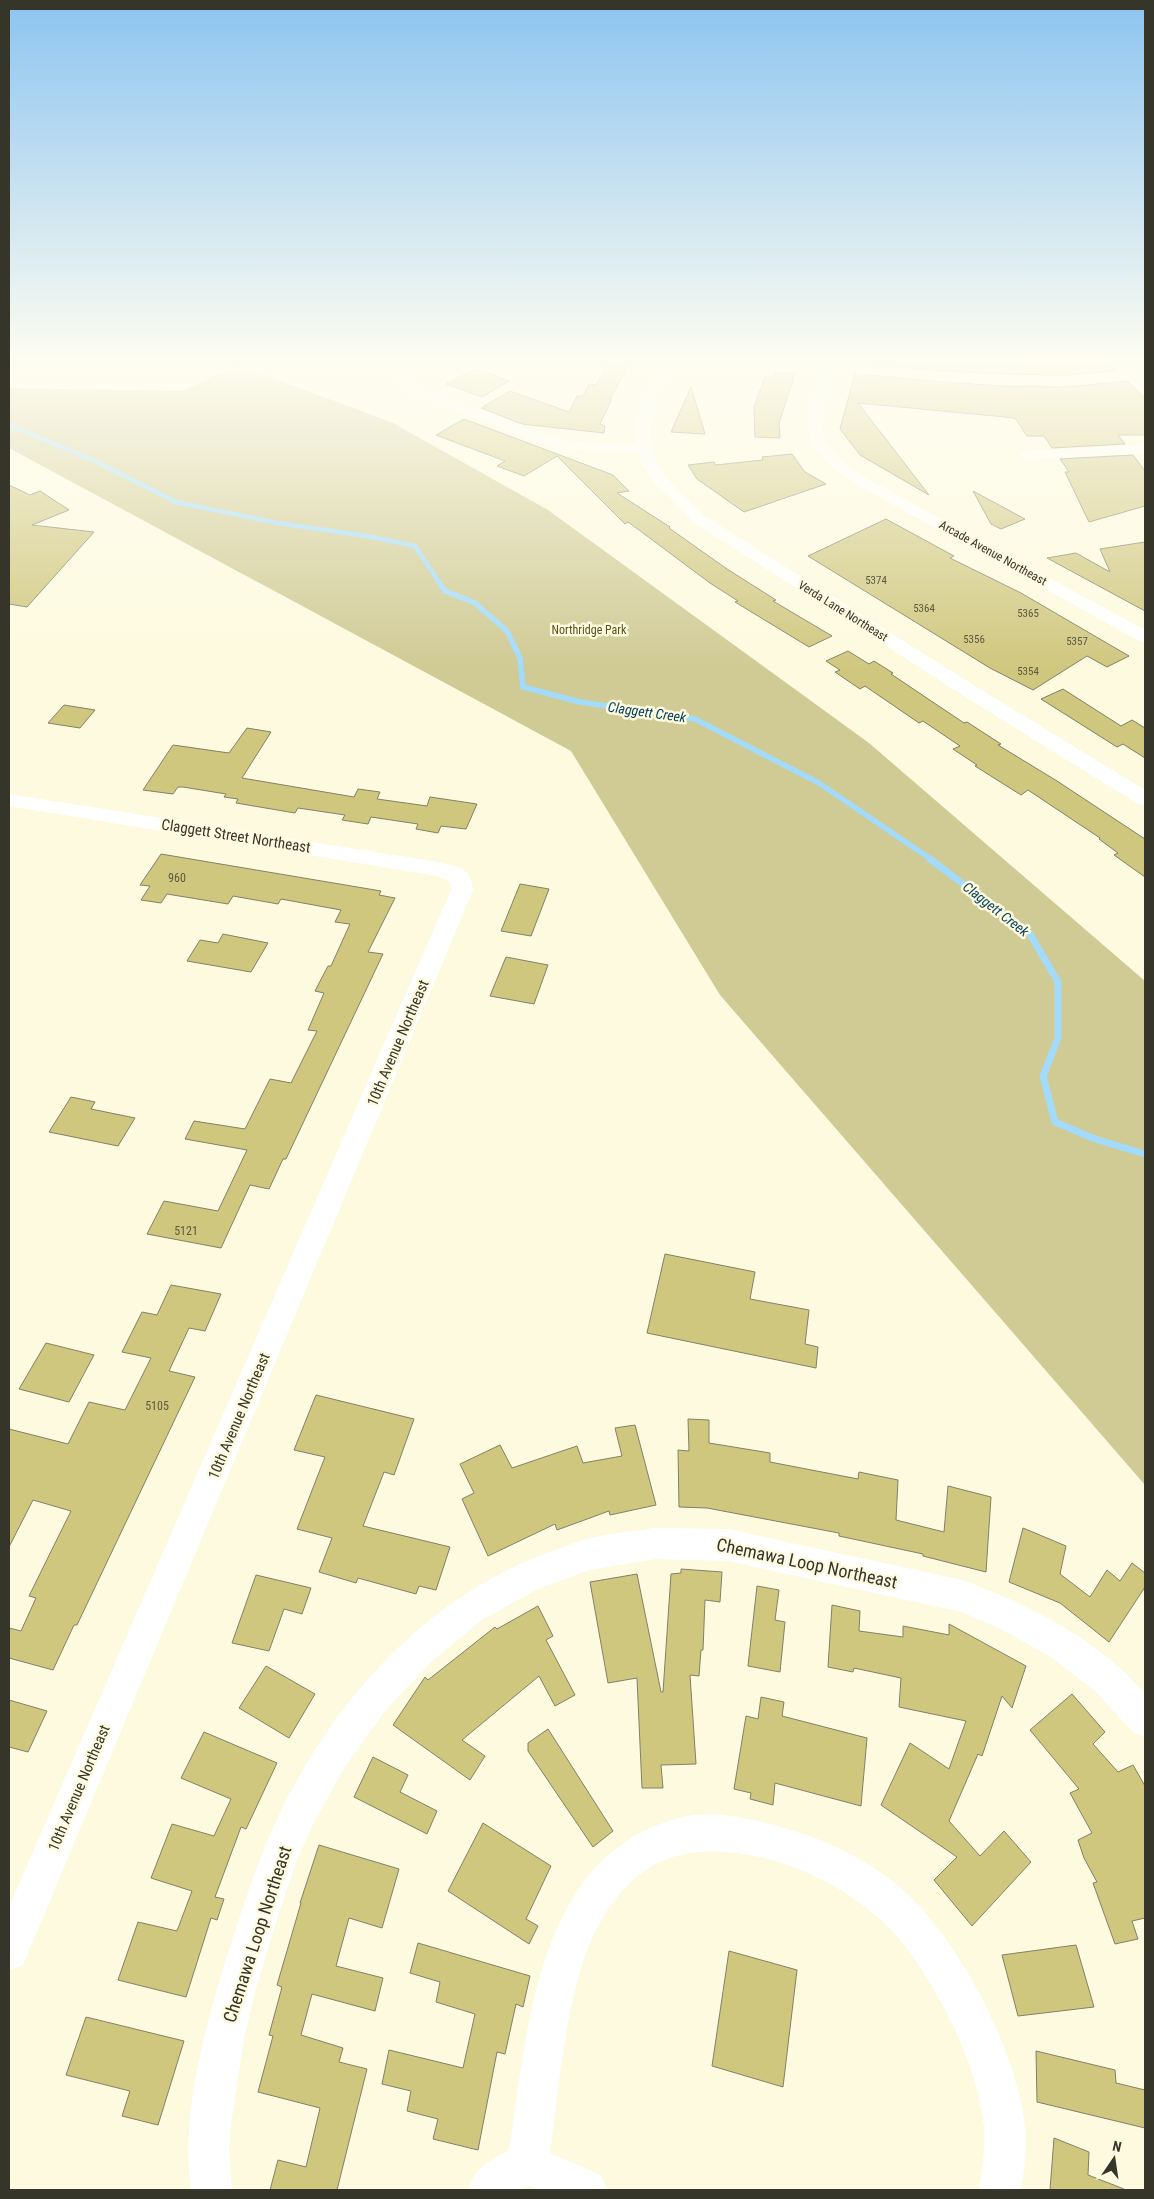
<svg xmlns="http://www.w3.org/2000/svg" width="1154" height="2199" font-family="'Roboto Condensed',sans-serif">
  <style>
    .green { fill: #d0ca94 }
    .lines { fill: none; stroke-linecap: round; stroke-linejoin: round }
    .stream-far2 { stroke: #a2dbfc; stroke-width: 4.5 }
    .stream-far1 { stroke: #a2dbfc; stroke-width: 5.5 }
    .stream { stroke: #a2dbfc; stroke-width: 7 }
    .building { fill: #d0c77f; stroke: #838068 }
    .street { fill: #fff; fill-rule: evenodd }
    .labels { text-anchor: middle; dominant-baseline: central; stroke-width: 5; stroke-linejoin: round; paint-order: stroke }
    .far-number-label { font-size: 11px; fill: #5c5a3f }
    .far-street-label { font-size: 12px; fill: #36352a; stroke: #fdfadf }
    .far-park-label { font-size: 12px; fill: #57501a; stroke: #fdfadf }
    .number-label { font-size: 12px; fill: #5c5a3f }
    .far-water-label { font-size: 14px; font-style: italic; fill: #04435e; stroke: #fdfadf }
    .street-label { font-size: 15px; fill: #36352a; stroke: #fdfadf }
    .near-street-label { font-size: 18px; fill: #36352a; stroke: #fdfadf }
  </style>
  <rect width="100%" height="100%" fill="#fdfadf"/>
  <polygon class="green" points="239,365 393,423 548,510 869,743 1145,981 1145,1485 720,995 571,751 9,448 9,388 182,391"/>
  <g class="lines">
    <polyline class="stream-far2" points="9,425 93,460 176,502 277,523 367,536 415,546 439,582"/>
    <polyline class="stream-far1" points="438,581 445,591 475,603 507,631 520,658 523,687 580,702 695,719 819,783 932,860"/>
    <polyline class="stream" points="930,859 1030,934 1058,982 1058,1038 1043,1076 1055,1122 1095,1139 1145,1154"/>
  </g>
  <g class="building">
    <polygon points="858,361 1104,361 1115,371 1066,375 999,374 918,369 858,362"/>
    <polygon points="609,362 629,364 610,399 612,399 600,424 605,426 604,433 522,424 481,408 510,391 569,412 577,396 583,396 589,384 596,385"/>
    <polygon points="476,369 509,381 482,397 446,384"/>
    <polygon points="775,372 795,374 779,423 780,438 755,437 754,407 765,377 773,378"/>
    <polygon points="855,374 999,386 1066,387 1127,381 1145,398 1145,435 1118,435 1125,444 1052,448 1044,436 1027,436 1015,418 858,403 929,495 860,455 840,429"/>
    <polygon points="691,387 705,434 671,432"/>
    <polygon points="464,419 613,475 629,491 617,493 670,527 669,528 727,569 776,600 773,601 832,636 809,647 735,602 738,601 710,583 639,530 628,522 625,524 557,456 524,476 497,466 505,461 436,435"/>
    <polygon points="792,454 805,472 826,484 744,512 697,479 688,465 714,462 715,465 763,460 762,457"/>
    <polygon points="1133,455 1145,471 1145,506 1089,522 1065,472 1069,472 1060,459"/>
    <polygon points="9,485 30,495 40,491 69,510 32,525 94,532 27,607 9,604"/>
    <polygon points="973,491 1025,519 1001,529 991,524"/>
    <polygon points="886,519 954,556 950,558 1021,593 1129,656 1107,667 1087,656 1033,690 990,668 808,556"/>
    <polygon points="1145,542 1145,611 1047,558 1076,553 1110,572 1100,549"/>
    <polygon points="848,651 869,664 874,661 893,673 891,674 964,723 967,722 1001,744 998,745 1057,781 1145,839 1145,877 1114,855 1118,853 1099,839 1100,838 1028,790 1021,795 975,766 977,765 953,749 960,746 923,721 919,723 865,686 860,689 835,672 840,670 826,661"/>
    <polygon points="1063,689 1121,726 1132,720 1145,728 1145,758 1123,744 1117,747 1041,699"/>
    <polygon points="64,705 95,710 80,728 48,723"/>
    <polygon points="247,728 271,732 242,778 354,797 358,789 380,792 377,799 427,806 430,797 477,804 466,829 441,826 438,833 416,829 418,824 371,817 368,824 342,820 345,815 298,808 295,813 236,803 238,799 224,797 226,794 183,787 178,787 173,794 143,790 173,745 229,753"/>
    <polygon points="161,854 381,891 379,895 395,898 368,952 383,954 286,1159 283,1159 269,1189 250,1185 221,1248 147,1234 164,1201 218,1211 247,1150 185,1139 194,1121 245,1129 270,1079 291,1083 317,1031 308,1030 324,993 315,991 328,966 331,966 350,924 335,922 341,910 281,899 278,904 233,896 228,904 167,894 161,903 141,900 150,886 140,885"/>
    <polygon points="520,884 549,889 531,936 501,931"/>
    <polygon points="223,934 268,943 251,972 187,961 200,940 218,943"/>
    <polygon points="506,957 548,965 534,1004 490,996"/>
    <polygon points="71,1097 95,1102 91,1109 135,1118 118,1146 49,1132"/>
    <polygon points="665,1254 755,1272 750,1299 809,1310 805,1344 818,1347 816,1368 647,1333"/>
    <polygon points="171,1285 221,1294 205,1331 189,1328 169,1371 195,1377 77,1625 74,1625 53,1670 9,1658 9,1628 21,1631 36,1598 29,1596 71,1511 33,1500 9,1547 9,1429 68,1444 89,1402 125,1410 151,1358 122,1352 142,1312 157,1315"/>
    <polygon points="46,1343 94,1355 69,1402 19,1389"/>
    <polygon points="316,1395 414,1419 394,1475 384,1472 363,1526 450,1547 436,1590 419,1586 416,1594 358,1578 356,1583 319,1572 332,1538 297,1529 325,1457 294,1450"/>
    <polygon points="688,1419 709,1420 709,1443 770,1453 770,1462 858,1479 859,1472 898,1480 896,1520 944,1532 948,1486 991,1497 986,1572 923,1556 923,1554 839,1536 839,1533 707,1508 679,1507 678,1450 689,1451"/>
    <polygon points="635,1425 656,1505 610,1515 609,1511 557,1530 555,1524 488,1556 462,1499 474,1493 460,1464 500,1445 512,1468 577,1446 583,1463 622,1456 615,1428"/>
    <polygon points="1023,1528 1066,1546 1060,1574 1090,1597 1107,1570 1120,1581 1132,1563 1145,1573 1145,1587 1109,1642 1060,1603 1009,1582"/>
    <polygon points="681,1569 722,1572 720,1602 705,1600 703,1650 701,1650 699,1676 690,1675 696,1764 661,1765 663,1788 642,1788 637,1678 608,1683 590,1582 637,1574 661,1692 663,1692 671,1574 681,1573"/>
    <polygon points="256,1575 311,1588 302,1614 284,1609 269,1651 232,1643"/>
    <polygon points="757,1586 779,1590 775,1620 785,1622 780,1672 748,1666"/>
    <polygon points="832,1605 860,1611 859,1631 903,1637 903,1626 949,1635 949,1624 1026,1666 1012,1708 1002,1696 982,1756 978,1754 949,1821 980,1856 1004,1831 1031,1862 972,1926 934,1880 957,1857 881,1805 910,1743 949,1769 966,1721 899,1707 901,1678 854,1668 853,1672 828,1667"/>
    <polygon points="538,1606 553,1636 546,1640 575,1695 555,1706 539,1676 462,1740 485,1756 470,1780 393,1725 425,1677 428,1680 495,1627 497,1629"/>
    <polygon points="266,1666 315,1694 289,1738 239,1708"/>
    <polygon points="1072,1694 1105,1732 1093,1744 1118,1772 1133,1765 1145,1786 1145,1918 1132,1921 1138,1939 1115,1944 1093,1883 1097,1882 1084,1858 1078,1840 1092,1833 1070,1793 1079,1789 1030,1730"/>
    <polygon points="761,1697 784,1702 782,1716 867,1738 861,1806 775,1783 773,1805 750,1799 751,1793 734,1789 746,1716 758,1719"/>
    <polygon points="9,1700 47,1711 28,1752 9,1747"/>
    <polygon points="548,1729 613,1831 593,1847 528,1751 528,1743"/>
    <polygon points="204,1732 277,1763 246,1829 241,1827 215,1897 224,1899 217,1920 211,1918 186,1997 118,1980 138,1922 177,1931 192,1891 151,1878 172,1824 214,1836 231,1799 181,1778"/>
    <polygon points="373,1757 408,1775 400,1792 437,1811 427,1834 354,1797"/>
    <polygon points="483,1823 551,1866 526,1919 538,1926 529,1944 448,1891"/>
    <polygon points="319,1845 399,1869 382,1928 349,1918 336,1966 383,1978 375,2011 312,1994 301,2035 343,2048 339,2062 367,2069 337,2190 270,2190 278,2160 306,2167 320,2108 258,2092 273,2036 269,2035 282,1987 277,1985 301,1903 300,1903"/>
    <polygon points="418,1943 530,1976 523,2007 516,2004 505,2054 497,2052 478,2150 433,2139 438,2119 407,2111 411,2091 382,2084 389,2050 463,2068 475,2014 436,2002 440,1982 410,1973"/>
    <polygon points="1076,1945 1094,2007 1018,2016 1002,1955"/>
    <polygon points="729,1951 797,1970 783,2087 712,2066"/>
    <polygon points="86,2017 184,2041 158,2125 122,2116 130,2091 66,2075"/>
    <polygon points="1036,2051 1115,2070 1116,2083 1145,2090 1145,2128 1037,2102"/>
    <polygon points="1054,2138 1089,2152 1088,2175 1124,2189 1124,2190 1050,2190"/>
  </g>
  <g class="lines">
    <g class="street">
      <path d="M660,361H673C637,439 641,459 705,516L975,686L1145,790V805L1138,804L961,694L693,522L656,485L642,465L638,452H593L549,446L400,390L393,377L395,374H405L411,384L557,439L593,444H636C634,413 646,387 660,361Z"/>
      <path d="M781,361H836V362C909,370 981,378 1054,377C1085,377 1115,372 1145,369V377C1115,381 1085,385 1054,385C980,387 907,378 834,370C818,426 810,435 859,474L1145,630V642L1139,641L849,480C796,439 803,428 821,369L787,365L782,364Z"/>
      <polygon points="1145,445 1145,453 1027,459 1022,458 1020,455 1022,452 1027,451"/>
      <path d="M9,794L438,862C458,867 471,867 473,890L23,1965L9,1970V1907L451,890L450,882L438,876L9,806Z"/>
      <path d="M656,1528L728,1529L962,1580C1029,1605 1098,1638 1145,1694V1737L1133,1732L1096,1692L1051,1657L1001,1629L962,1612L728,1561L656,1559L589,1570L536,1590L482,1620L431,1662L385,1711L345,1767L311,1828L297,1860L281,1907L256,1988L244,2039L232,2117L229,2149L232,2190H190C190,2176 188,2161 188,2146C191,2074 211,2005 233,1938C246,1897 260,1856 278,1817C334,1699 428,1595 552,1551C565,1547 577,1541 590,1538C612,1533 634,1531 656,1528Z"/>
      <path d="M717,1814C779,1822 842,1842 892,1881C955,1929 1016,2048 1025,2126C1027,2147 1025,2169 1021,2190H979C982,2169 986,2147 984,2126C979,2087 965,2049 948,2015C931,1984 913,1951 887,1926C847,1887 792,1860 737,1853C677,1846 639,1862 605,1914C567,1973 560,2082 550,2153L601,2175L607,2190H539L529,2186L519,2190H468C476,2167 488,2161 509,2151C528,2029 536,1852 683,1817C694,1814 706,1815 717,1814Z"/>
    </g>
  </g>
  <linearGradient id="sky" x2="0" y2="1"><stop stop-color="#8cc4f0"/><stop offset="0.54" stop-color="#fefdf1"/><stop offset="1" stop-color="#fefdf1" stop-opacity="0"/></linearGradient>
  <rect width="1154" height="668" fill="url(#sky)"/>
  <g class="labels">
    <g class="far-number-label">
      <text x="876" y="580">5374</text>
      <text x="924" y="608">5364</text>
      <text x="1028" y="613">5365</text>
      <text x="974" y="639">5356</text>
      <text x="1077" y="641">5357</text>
      <text x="1028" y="671">5354</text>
    </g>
    <g class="far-street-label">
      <text transform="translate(993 553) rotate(29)">Arcade Avenue Northeast</text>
      <text transform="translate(843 611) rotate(32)">Verda Lane Northeast</text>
    </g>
    <g class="far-park-label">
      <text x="589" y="630">Northridge Park</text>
    </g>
    <g class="number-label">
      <text x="177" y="878">960</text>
      <text x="186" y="1231">5121</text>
      <text x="157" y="1406">5105</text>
    </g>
    <g class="far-water-label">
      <text transform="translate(647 712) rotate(8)">Claggett Creek</text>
      <text transform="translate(996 909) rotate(38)">Claggett Creek</text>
    </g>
    <g class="street-label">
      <text transform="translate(236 836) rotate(9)">Claggett Street Northeast</text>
      <text transform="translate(398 1043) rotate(-67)">10th Avenue Northeast</text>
      <text transform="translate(239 1416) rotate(-67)">10th Avenue Northeast</text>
      <text transform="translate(79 1788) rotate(-67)">10th Avenue Northeast</text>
    </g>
    <g class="near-street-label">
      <text transform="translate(807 1563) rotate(12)">Chemawa Loop Northeast</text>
      <text transform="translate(257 1934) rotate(-72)">Chemawa Loop Northeast</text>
    </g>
  </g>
  <rect width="1154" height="2199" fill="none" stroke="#36352a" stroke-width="20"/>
  <g transform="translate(1114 2159) rotate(13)" stroke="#fdfadf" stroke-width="4" paint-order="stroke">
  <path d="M0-4L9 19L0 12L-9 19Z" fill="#36352a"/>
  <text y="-8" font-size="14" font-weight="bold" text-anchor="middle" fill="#36352a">N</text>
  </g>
</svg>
